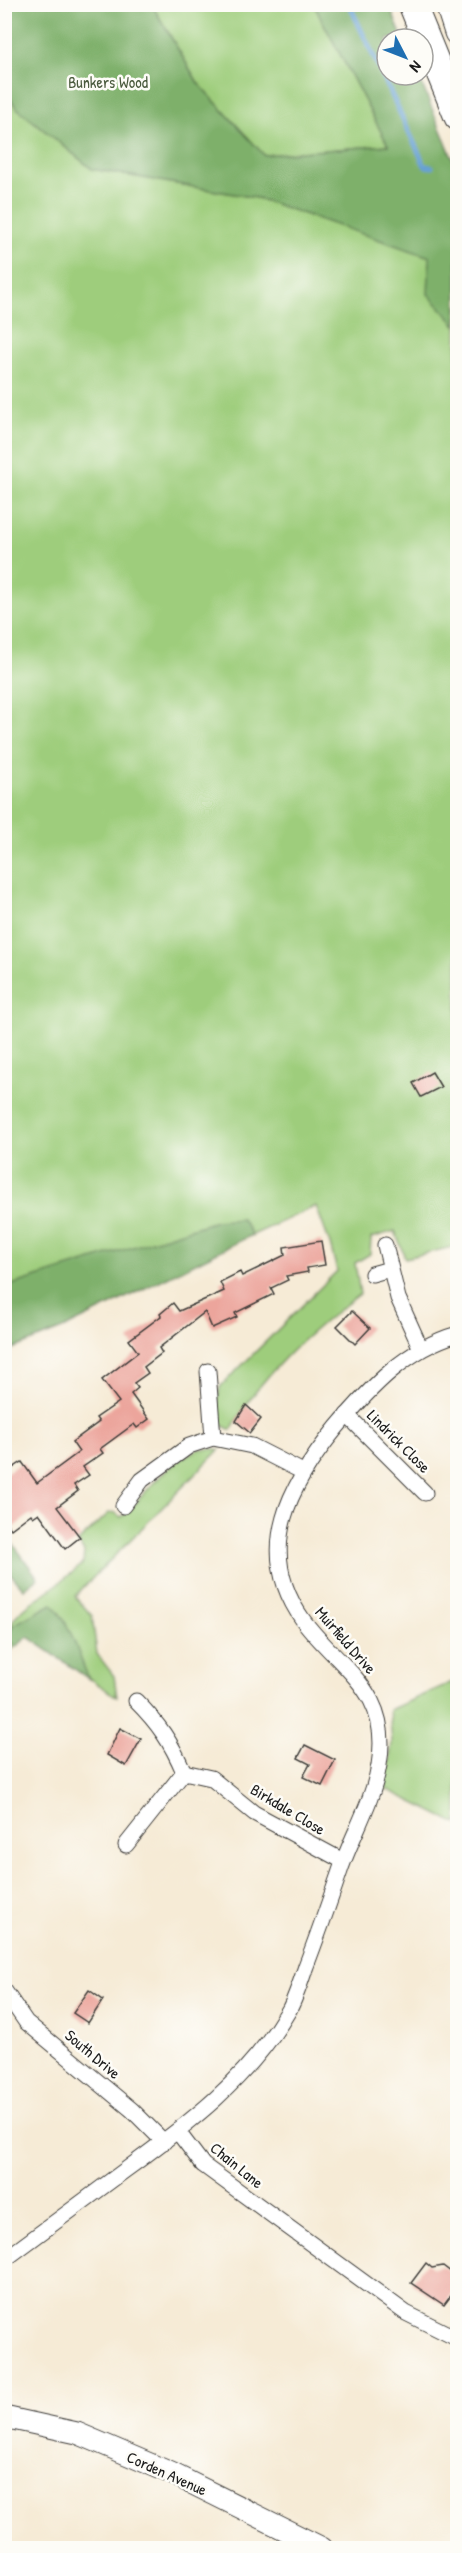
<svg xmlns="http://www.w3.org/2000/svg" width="462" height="2553" font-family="'Patrick Hand',sans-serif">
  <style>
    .green { fill: #9ecd7b; stroke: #5d744c; stroke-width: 1.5 }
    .forest { fill: #7eb06b; stroke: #4d6644; stroke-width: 1.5 }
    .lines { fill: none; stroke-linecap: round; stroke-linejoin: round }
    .stream { stroke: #66a0d5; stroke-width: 5 }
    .building { fill: #eca59c }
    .street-casing { stroke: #3d3b38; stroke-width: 17 }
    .secondary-casing { stroke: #3d3b38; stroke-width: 23 }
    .highway-casing { stroke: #3d3b38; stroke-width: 29 }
    .street { stroke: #fff; stroke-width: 15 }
    .secondary { stroke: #fff; stroke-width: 21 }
    .highway { stroke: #fff; stroke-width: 27 }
    .labels { text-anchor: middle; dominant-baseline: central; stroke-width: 5; stroke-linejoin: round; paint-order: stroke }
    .park-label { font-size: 16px; fill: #4a5a3d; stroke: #fdfcf7 }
    .street-label { font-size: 16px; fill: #1c1c1c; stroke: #fdfcf7 }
  </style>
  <rect width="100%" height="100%" fill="#fdfcf7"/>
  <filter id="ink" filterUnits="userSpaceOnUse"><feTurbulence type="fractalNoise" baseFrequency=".0167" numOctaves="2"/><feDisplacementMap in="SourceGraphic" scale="12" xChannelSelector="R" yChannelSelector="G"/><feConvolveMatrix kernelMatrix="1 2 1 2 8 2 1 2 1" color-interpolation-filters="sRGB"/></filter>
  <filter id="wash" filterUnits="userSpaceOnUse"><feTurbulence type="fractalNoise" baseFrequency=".008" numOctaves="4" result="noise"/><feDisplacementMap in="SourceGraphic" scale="24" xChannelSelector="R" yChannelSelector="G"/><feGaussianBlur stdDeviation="1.35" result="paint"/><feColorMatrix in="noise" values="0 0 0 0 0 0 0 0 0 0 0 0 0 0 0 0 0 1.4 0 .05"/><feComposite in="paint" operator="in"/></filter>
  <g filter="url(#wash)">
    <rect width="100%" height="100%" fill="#f6ebd6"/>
    <g class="green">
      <polygon points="152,5 314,5 388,145 264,155 198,83"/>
      <path d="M4,92L18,109L92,169L257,198L430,257L457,301V1246L405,1258L395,1231L371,1238L370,1254L355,1263L360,1294C310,1331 260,1375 231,1430L221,1425C217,1411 217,1401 220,1387L337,1271L330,1244L316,1206L5,1348Z"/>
      <path d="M199,1449H220L75,1596L92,1616L97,1654L114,1676L117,1697L28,1637L10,1651C0,1622 24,1607 44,1594C57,1585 70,1574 83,1564L84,1552L78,1542L109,1513L114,1512L121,1517L126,1514C148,1489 168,1463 199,1449Z"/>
      <polygon points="457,1680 457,1824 386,1789 386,1786 392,1742 389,1710"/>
    </g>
    <g class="forest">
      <polygon points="5,4 152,5 198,83 264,155 388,145 314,5 389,5 403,39 387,39 387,75 418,75 453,159 457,180 457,326 428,294 430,257 257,198 92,169 18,109 5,92"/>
      <polygon points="242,1219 252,1235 65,1328 5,1352 5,1287 216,1221"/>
      <path d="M14,1545L38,1578L24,1589C9,1573 4,1570 5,1547Z"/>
      <path d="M52,1604C72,1625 77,1653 89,1679L28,1637L15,1647L8,1638L13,1625Z"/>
    </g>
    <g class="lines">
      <polyline class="stream" points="349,4 425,166 432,167"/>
    </g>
    <g id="blocks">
      <g class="building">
        <polygon points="432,1072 441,1087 421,1097 413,1083"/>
        <polygon points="321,1241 325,1265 307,1268 308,1272 286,1276 288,1280 271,1288 274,1294 235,1313 237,1317 212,1328 205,1312 159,1348 162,1353 144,1367 148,1373 134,1383 138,1388 131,1394 149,1419 137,1428 134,1424 100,1449 103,1453 83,1467 89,1475 74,1485 78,1491 57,1507 80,1537 65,1549 39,1513 33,1517 31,1514 11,1529 4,1520 4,1474 22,1462 37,1483 79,1452 72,1442 99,1422 96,1418 119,1402 102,1380 138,1352 129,1340 161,1316 160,1314 173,1303 179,1311 224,1291 220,1282 240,1272 242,1276 285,1255 284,1247"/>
        <polygon points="352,1311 370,1328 355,1344 337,1326"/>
        <polygon points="246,1405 261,1419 250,1433 236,1421"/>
        <polygon points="120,1728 141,1739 126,1766 107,1755"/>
        <polygon points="305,1745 335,1760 322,1786 303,1777 310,1764 298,1758"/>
        <polygon points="89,1990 103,2000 88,2023 73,2013"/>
        <polygon points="426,2263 432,2268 443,2266 452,2273 456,2289 444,2305 411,2283"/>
      </g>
    </g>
  </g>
  <g filter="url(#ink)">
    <use href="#blocks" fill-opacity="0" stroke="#3d3b38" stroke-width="1.5"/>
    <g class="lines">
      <defs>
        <g id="street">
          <polyline points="385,1245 398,1298 421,1349"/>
          <polyline points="372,1274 390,1269"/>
          <polyline points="208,1371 213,1438"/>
          <polyline points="347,1415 425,1493"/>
          <polyline points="123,1506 142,1480 189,1446 213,1438 252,1446 303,1472"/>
          <path d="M136,1701C159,1724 171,1742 184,1772"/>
          <polyline points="126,1845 184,1772 211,1778 254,1813 343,1861"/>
          <polyline points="4,1990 26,2022 132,2110 164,2142"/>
          <polyline points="178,2132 203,2165 406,2313 458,2339"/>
          <path d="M4,2260C44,2230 84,2201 124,2171C187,2125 249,2079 289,2010C296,1997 301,1981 306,1966C318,1935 329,1903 340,1871C352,1835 373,1802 379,1765C392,1690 340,1670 303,1620C253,1550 290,1484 337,1427C370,1388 407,1348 458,1334"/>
        </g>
        <polyline id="secondary" points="4,2417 77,2433 171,2473 322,2548"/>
        <g id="highway">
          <polyline points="412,4 458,117"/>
          <polyline points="449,4 458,32"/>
        </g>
      </defs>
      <use href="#street" class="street-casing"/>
      <use href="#secondary" class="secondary-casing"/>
      <use href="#highway" class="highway-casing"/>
      <use href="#street" class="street"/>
      <use href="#secondary" class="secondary"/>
      <use href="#highway" class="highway"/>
    </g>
  </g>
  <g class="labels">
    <g class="park-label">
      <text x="108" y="82">Bunkers Wood</text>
    </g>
    <g class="street-label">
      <text transform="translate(399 1441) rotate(45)">Lindrick Close</text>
      <text transform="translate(346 1640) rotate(49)">Muirfield Drive</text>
      <text transform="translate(288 1809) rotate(31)">Birkdale Close</text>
      <text transform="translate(93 2054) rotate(40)">South Drive</text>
      <text transform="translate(237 2165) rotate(39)">Chain Lane</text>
      <text transform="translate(167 2473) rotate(24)">Corden Avenue</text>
    </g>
  </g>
  <rect width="462" height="2553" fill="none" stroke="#fdfcf7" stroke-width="24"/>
  <g transform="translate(405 57) rotate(132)"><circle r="28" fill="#fdfcf7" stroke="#a3a29f" stroke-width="1.5"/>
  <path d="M0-4.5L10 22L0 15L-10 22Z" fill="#1f6fb2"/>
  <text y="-9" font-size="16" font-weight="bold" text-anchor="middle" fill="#1c1c1c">N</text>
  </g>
</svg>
